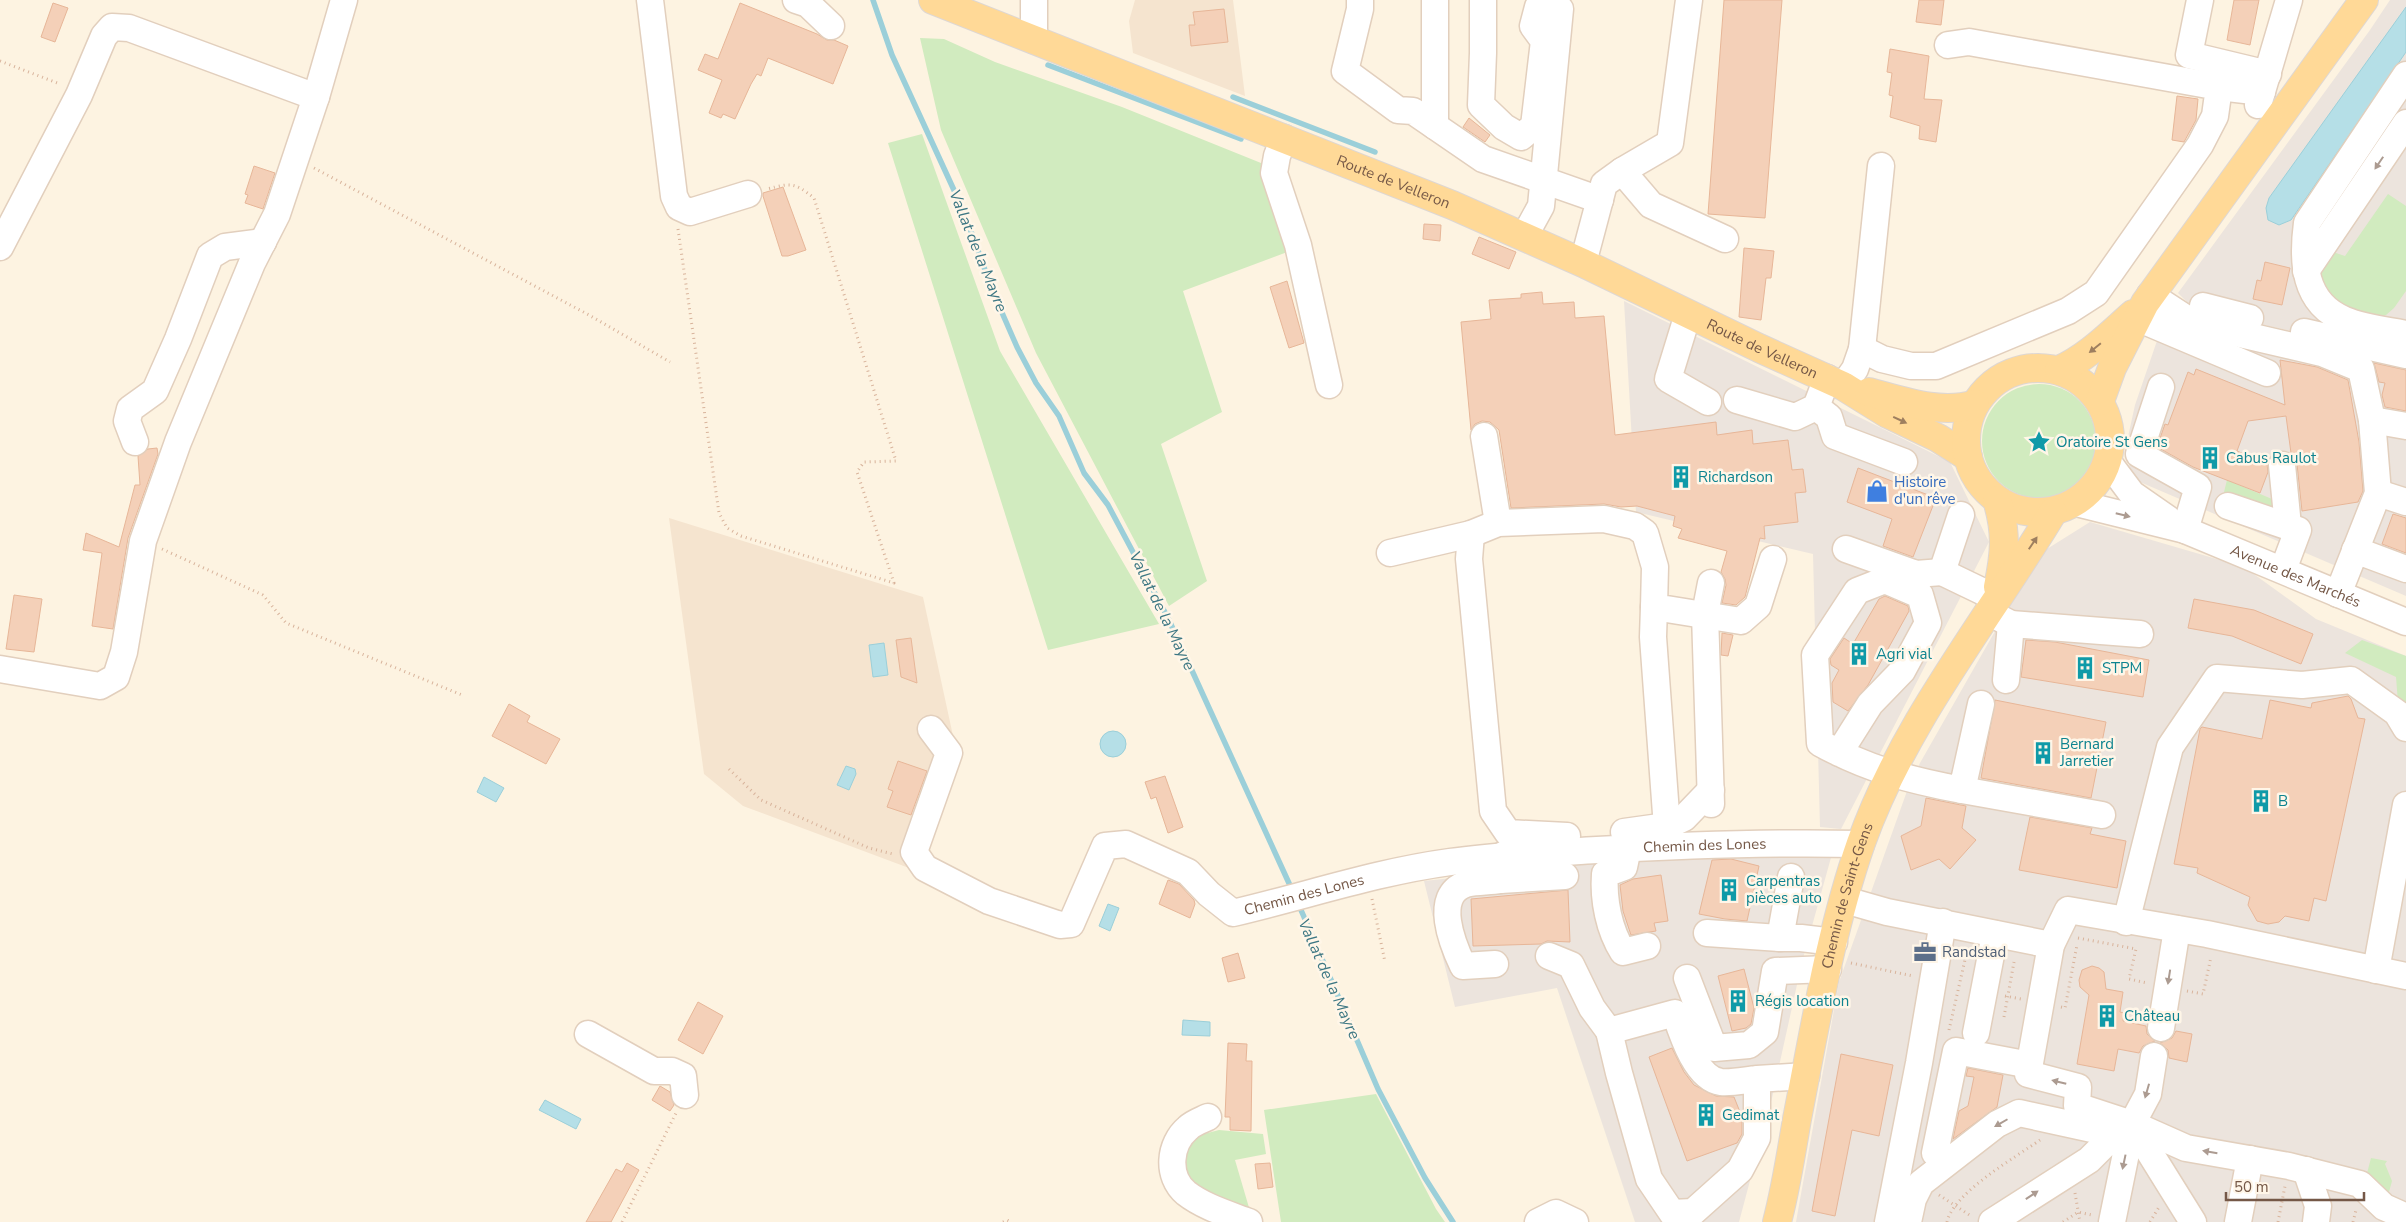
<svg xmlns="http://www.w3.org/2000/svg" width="2406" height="1222" font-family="'Nunito Sans',sans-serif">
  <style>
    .residential { fill: #f5e4cf }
    .industrial { fill: #ece4dd }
    .green { fill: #d1ebbf }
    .water { fill: #b5dfe7; stroke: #9bcfd9 }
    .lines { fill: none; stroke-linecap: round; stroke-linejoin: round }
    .stream { stroke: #9bcfd9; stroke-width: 5.5 }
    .building { fill: #f4d0b8; stroke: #e7b698 }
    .minor-casing { stroke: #e2cfbd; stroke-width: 29 }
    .major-casing { stroke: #ded7d3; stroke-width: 30 }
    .path { stroke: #d8b39b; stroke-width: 3; stroke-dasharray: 1 4; stroke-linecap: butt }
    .minor { stroke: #fff; stroke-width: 26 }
    .major { stroke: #ffd997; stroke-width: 28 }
    .oneway { fill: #ac9b91 }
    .oneway2 { fill: #9e7f5f }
    .labels { text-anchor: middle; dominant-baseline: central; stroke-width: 5; stroke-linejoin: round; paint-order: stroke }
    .street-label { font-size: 15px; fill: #755847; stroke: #fff6e8 }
    .culture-label { font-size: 15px; fill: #0d838f; stroke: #fff6e8; text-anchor: start }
    .shop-label { font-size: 15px; fill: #366cbe; stroke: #fff6e8; text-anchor: start }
    .service-label { font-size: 15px; fill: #4e5e75; stroke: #fff6e8; text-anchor: start }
    .water-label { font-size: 16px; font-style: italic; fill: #3d7783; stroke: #fff6e8 }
  </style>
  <rect width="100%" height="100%" fill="#fdf3e1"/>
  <g class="residential">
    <polygon points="1135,0 1233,0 1245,96 1133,53 1129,21"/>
    <polygon points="669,518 923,597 958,759 924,855 909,868 743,806 704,774"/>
  </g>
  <g class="industrial">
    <polygon points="2390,0 2406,0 2406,357 2194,309 2178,293 2370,30"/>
    <polygon points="2172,297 2196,316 2406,364 2406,596 2140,482 2130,471 2126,446 2135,405"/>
    <polygon points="1624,301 1950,462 1989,542 1841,829 1820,827 1813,554 1636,512"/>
    <polygon points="2090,522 2244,567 2316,619 2406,656 2406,1222 1796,1222 1839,982 1907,791 1920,763 2039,554"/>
    <polygon points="1832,854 1802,962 1772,1098 1739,1222 1635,1222 1557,988 1455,1007 1424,881 1659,856"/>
  </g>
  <g class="green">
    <polygon points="920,38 944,39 995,62 1122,107 1261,163 1290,251 1183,291 1222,412 1161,444 1207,581 1169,606 1036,353 941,130"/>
    <polygon points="922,134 1000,351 1159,624 1048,650 888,143"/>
    <polygon points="2388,194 2406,206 2406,291 2394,308 2386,315 2370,319 2325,295 2318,270 2330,251 2345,256"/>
    <circle cx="2039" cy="441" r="57"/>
    <polygon points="2227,480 2272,499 2273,514 2223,496"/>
    <polygon points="2362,640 2406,656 2406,704 2398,703 2396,677 2345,653"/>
    <polygon points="1376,1094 1436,1209 1445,1222 1281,1222 1264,1110"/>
    <polygon points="1219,1130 1263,1134 1266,1154 1235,1160 1250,1211 1185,1187 1183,1143 1196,1136"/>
    <polygon points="2371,1158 2387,1161 2385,1164 2392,1181 2389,1192 2386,1193 2366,1177"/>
  </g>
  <g class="water">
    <polygon points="2406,7 2406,52 2291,220 2279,225 2268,220 2266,208 2269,198"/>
    <polygon points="884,643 888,675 873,677 869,645"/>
    <circle cx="1113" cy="744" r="13"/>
    <polygon points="846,766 855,769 856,774 849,790 837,785"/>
    <polygon points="484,777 504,788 496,802 477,792"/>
    <polygon points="1108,904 1119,908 1110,931 1099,926"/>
    <polygon points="1183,1020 1210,1022 1210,1036 1182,1035"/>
    <polygon points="545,1100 581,1119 576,1129 539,1110"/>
  </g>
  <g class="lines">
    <g class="stream">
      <polyline points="873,0 892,55 964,212 993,292 1017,347 1036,383 1059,416 1084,473 1108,505 1168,618 1293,892"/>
      <polyline points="1048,65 1241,139"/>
      <polyline points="1233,97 1375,152"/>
      <polyline points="1298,903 1378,1089 1425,1178 1453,1222"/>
    </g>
  </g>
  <g class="building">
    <polygon points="1724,0 1782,0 1765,218 1708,214"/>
    <polygon points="1919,0 1944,0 1941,25 1916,22"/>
    <polygon points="2234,0 2259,0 2250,45 2227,40"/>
    <polygon points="53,3 68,8 55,42 41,37"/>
    <polygon points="740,3 817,34 827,40 834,40 848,46 833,84 768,58 761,76 757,74 751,84 735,119 723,114 721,118 709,113 722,80 698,70 705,54 718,59"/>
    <polygon points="1224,9 1228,42 1191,46 1189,25 1195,25 1193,12"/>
    <polygon points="1890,49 1929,56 1924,99 1942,100 1936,142 1919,139 1920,126 1890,117 1893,96 1889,95 1892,73 1887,72"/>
    <polygon points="2177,96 2198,99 2196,120 2184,142 2172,140"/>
    <polygon points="1469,118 1490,135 1485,142 1463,127"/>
    <polygon points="254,166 275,173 263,209 245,203 248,195 245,194"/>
    <polygon points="783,187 806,250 788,256 782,256 763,196 763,193"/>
    <polygon points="1424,224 1441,225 1440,241 1423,239"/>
    <polygon points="1479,237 1516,252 1509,269 1472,254"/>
    <polygon points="1744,248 1774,251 1771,278 1766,278 1761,320 1739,317"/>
    <polygon points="2265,262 2290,268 2282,305 2253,299 2257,280 2261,281"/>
    <polygon points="1287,281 1304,343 1289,348 1270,287"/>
    <polygon points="1542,292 1543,304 1574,302 1575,318 1604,316 1615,435 1716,422 1717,435 1752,430 1753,444 1788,440 1792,470 1803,469 1806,492 1795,493 1798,522 1764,526 1765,539 1760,538 1745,597 1736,605 1722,603 1726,585 1725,579 1721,572 1727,551 1678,538 1682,529 1673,526 1675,516 1637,506 1621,507 1604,504 1511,508 1499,430 1490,422 1482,421 1475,424 1471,430 1461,322 1491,319 1489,300 1521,298 1521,294"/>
    <polygon points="2280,360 2317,367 2348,380 2359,442 2363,491 2358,502 2302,511 2297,464 2291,453 2286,416 2248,421 2237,451 2267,464 2268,472 2260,493 2193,467 2157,447 2165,424 2168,425 2188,372 2194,375 2196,369 2285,405"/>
    <polygon points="2374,363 2406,370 2406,411 2385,407 2382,395 2385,383 2379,382"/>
    <polygon points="157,448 158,454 128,538 113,629 92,626 102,553 83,550 86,533 119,547 135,485 140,485 138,456 148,449"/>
    <polygon points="1858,468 1936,498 1913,557 1883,546 1892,519 1847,502"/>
    <polygon points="2393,514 2406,518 2406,553 2382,544"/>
    <polygon points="14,595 42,599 34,652 6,649"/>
    <polygon points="1885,596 1908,606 1909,611 1868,685 1848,711 1833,702 1832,683 1839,670 1831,665 1830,659 1844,638 1853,644 1879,599"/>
    <polygon points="2194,599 2254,610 2313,634 2301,664 2232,636 2188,628"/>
    <polygon points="1722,633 1733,635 1728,656 1721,655"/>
    <polygon points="911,638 917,683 901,677 896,640"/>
    <polygon points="2026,640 2055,642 2149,660 2143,697 2021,677"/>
    <polygon points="2348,696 2351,699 2358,718 2365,719 2326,901 2314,898 2309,921 2285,916 2279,922 2268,924 2257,921 2248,905 2250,897 2197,873 2198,868 2174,864 2200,729 2202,727 2262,739 2270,700 2311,708 2312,703"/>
    <polygon points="1995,700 2106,722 2091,798 1981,778"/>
    <polygon points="509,704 530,716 527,722 560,739 546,764 492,736"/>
    <polygon points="898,761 927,771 911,815 887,807 893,791 888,789"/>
    <polygon points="1165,776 1183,827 1168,833 1156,797 1151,799 1145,782"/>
    <polygon points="1926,798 1966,806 1962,828 1976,840 1950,869 1939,859 1911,870 1901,836 1921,826"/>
    <polygon points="2030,817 2092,828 2090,834 2126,841 2117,888 2019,870"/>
    <polygon points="1731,859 1759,866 1747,921 1725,919 1699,914 1712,860"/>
    <polygon points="1661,875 1668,921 1654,923 1656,931 1631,935 1623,911 1620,885 1633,879"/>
    <polygon points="1168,880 1179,884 1194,900 1195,904 1190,918 1159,904"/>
    <polygon points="1568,890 1570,942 1547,941 1541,944 1473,946 1471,899"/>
    <polygon points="1238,953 1245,978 1228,982 1222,958"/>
    <polygon points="2092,966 2099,968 2104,972 2106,989 2123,992 2120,1012 2124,1013 2123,1021 2146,1026 2147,1034 2155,1041 2143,1046 2139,1053 2118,1049 2114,1071 2077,1064 2089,995 2080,987 2079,980 2082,970"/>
    <polygon points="1744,969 1754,1008 1751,1024 1746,1028 1732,1031 1718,976"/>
    <polygon points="698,1002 723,1016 703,1054 678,1040"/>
    <polygon points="2176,1031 2192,1034 2187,1062 2169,1058 2168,1050 2160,1043 2172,1038"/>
    <polygon points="1228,1043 1247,1044 1246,1061 1252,1061 1251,1131 1230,1130 1230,1117 1225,1117"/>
    <polygon points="1672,1048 1684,1072 1694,1085 1716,1096 1734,1097 1742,1117 1742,1134 1737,1143 1687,1161 1649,1057"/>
    <polygon points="1841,1054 1893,1065 1879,1136 1852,1130 1835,1216 1812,1211"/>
    <polygon points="1968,1068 2003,1075 1997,1107 1953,1139 1959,1111 1968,1106 1974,1077 1966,1076"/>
    <polygon points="660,1086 670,1092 674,1105 670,1111 652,1100"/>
    <polygon points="627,1163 639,1170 611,1222 586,1222 616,1169 622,1172"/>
    <polygon points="1270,1163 1273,1187 1258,1189 1255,1164"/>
  </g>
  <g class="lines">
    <defs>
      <g id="minor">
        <polyline points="650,0 674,196 679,207 690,212 748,194"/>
        <polyline points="796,0 808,4 831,26"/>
        <polyline points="1034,0 1034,40"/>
        <polyline points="1360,0 1360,9 1345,71 1398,110 1413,111 1483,159 1600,200"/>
        <polyline points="1483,0 1483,53 1481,105 1504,127 1521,137 1534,126 1544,41 1533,26 1538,7 1552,2 1560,9 1541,206 1524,237"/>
        <polyline points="2200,0 2189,55 2268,74"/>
        <path d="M2406,75L2307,223C2302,261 2303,303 2345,320C2364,328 2386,330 2406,334"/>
        <polyline points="2219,87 2262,92"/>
        <polyline points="2258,105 2289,0"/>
        <polyline points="1435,126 1435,0"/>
        <polyline points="1284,138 1277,156 1274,173 1298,245 1329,385"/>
        <polyline points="1622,171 1670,143 1689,0"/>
        <polyline points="0,247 79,95 104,36 112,27 129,28 316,97"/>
        <polyline points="1583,263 1604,184 1622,171 1651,205 1725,239"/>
        <polyline points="2306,271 2406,123"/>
        <polyline points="2150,295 2193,323 2322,353 2361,369 2372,420 2378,493 2338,594"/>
        <polyline points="2203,306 2250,318"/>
        <polyline points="1688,314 1668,379 1708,402"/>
        <polyline points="2137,318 2267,373"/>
        <polyline points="2304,332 2406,355"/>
        <polyline points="1862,349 1881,166"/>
        <polyline points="1843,386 1855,369 1862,349 1882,359 1911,366 1936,366 2068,311 2096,293 2200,145 2215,116 2219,87 1969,42 1948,45"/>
        <polyline points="2161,387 2139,454 2198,487 2185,530"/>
        <polyline points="1737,400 1795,417 1816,407 1827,378"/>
        <polyline points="1816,407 1829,417 1835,436 1904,462"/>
        <polyline points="2372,420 2406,426"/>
        <polyline points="1484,436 1498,523"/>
        <polyline points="135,442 127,421 130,409 155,391 178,339 210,256 225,247 263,242"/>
        <polyline points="2108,462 2132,494 2168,519"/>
        <polyline points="2282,465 2288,526"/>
        <polyline points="2378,493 2406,502"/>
        <path id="s1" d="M2076,503L2185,530L2406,622"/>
        <polyline points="2228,506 2298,530 2283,570"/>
        <polyline points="1961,515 1942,572 1996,598"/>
        <polyline points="1471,534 1469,559 1493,811 1508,833 1567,836"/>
        <polyline points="1846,549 1916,574 1942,572"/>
        <polyline points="2355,550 2406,569"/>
        <polyline points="1390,553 1471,534 1498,523 1604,519 1635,526 1645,533 1655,567 1654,607 1741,621 1758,606 1773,559"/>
        <polyline points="1711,583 1705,614 1711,804"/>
        <polyline points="1654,607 1653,637 1668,841"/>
        <polyline points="1988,612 2011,624 2140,634"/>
        <polyline points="0,669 100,686 116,677 124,652 143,541 178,442 252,263 277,214 316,97 344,0"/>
        <polyline points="2006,680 2011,624"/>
        <path id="s2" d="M931,729L949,753L914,852L925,868L989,901L1060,925L1071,924L1105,846L1126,844L1188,872L1209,894L1233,913C1306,896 1376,872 1450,862C1499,855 1548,853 1597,850C1685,845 1773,842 1861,844"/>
        <path d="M1839,753L1870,704L1902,671L1928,623L1920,595L1885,580L1857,591L1815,655L1820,743C1867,769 1909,780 1962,790L1981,704"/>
        <polyline points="1962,790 2102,815"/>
        <polyline points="1624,832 1667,826 1684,818 1711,790"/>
        <path d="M1628,848L1624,867L1605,874C1603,900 1609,930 1623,952L1647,946"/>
        <polyline points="1791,877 1780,938 1801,938 1834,942"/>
        <polyline points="1500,880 1565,876"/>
        <polyline points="1845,900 1887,912 2051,945"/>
        <polyline points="2126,922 2170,747 2217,678 2302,685 2351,680 2397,713 2406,728"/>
        <polyline points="1707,933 1780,938"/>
        <polyline points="1549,956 1571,965 1592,1008 1609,1031"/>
        <path d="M1495,964L1463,966C1453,945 1432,895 1466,884C1476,881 1489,882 1500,880L1503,855"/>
        <polyline points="2376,970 2406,805"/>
        <polyline points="1687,978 1714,1048 1749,1045 1765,1032 1775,971 1828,969"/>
        <polyline points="2161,1028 2177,929"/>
        <polyline points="1976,1033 1995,934"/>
        <polyline points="588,1034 654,1071 672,1071 683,1076 685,1095"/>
        <polyline points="2154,1056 2148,1094 2132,1124 2193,1222"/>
        <path d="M1757,1079C1746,1080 1732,1083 1721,1082C1696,1079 1682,1034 1675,1013L1609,1031L1619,1073L1649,1179L1672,1213L1693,1212L1740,1170L1757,1138V1079L1806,1076"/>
        <path d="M1208,1117C1202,1120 1193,1123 1188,1128C1169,1144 1166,1176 1186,1193C1204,1207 1228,1214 1249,1222"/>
        <polyline points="1935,1153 1956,1051 2030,1065"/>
        <polyline points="2306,1170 2318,1206 2316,1222"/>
        <polyline points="2402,1215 2384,1207 2360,1184 2289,1166 2186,1148 2132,1124 2077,1106 2078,1087 2028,1074 2051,945 2068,910 2207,934 2406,976"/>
        <polyline points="1538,1222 1556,1213 1575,1222"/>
        <polyline points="1888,1222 1919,1063 1943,922"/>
        <polyline points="1908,1222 1913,1199 1921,1183 1997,1124 2019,1113 2115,1134"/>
        <polyline points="1992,1222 2089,1160 2115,1134 2132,1124 2112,1222"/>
        <polyline points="2238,1222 2250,1159"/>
      </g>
      <g id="major">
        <path id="s3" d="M933,0L1452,205L1583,263L1759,348L1843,386L1888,414L1938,438L1968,457"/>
        <circle cx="2038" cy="440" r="72"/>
        <path d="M2059,370C2088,357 2109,335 2133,314"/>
        <path d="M1869,392C1903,401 1941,415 1975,404"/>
        <polyline points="2100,401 2112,368 2145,303 2364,0"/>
        <path d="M1997,500C2007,533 2005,554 1998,587"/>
        <path id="s4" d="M1777,1222C1786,1188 1791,1154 1797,1119C1815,1027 1830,932 1861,843C1904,722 1988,620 2053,512"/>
      </g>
    </defs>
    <use href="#minor" class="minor-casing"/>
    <use href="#major" class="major-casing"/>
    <g class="path">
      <polyline points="0,61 60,84"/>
      <polyline points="314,168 589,315 670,362"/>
      <path d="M678,229L719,513L727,528L741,536L894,583L857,472L864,462L896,461L814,198C794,182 791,183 767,189"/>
      <polyline points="162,549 263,595 286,623 462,695"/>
      <polyline points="729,769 761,800 869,848 893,854"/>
      <polyline points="1372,899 1385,962"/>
      <polyline points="2078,938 2136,949 2129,979 2147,983"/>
      <polyline points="1851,963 1913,976"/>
      <polyline points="2187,991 2203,994 2211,957"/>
      <polyline points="2005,996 2021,999"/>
      <polyline points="2061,1007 2065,1008 2077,945"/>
      <polyline points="2004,1017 2014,962"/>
      <polyline points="1949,1030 1967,951"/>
      <polyline points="2075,1193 2080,1222"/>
      <polyline points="1939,1195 1971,1216"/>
      <polyline points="622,1222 676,1113"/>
      <polyline points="1003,1222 1007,1220 1011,1222"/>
      <path d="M1947,1222C1953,1193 2016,1157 2040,1140"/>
      <polyline points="2063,1222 2078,1212 2092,1215"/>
      <polyline points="2150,1222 2159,1207"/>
      <polyline points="2278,1222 2285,1186"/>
      <polyline points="2353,1222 2356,1210"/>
    </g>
    <use href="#minor" class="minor"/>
    <use href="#major" class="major"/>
  </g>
  <defs><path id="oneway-solid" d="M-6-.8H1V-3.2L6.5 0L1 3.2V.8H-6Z" transform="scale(1.25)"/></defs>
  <g class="oneway">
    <use href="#oneway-solid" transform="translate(2379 163) rotate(124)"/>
    <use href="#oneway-solid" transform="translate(2123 515) rotate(14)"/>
    <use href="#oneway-solid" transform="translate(2169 977) rotate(99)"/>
    <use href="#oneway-solid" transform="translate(2059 1082) rotate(-166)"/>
    <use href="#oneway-solid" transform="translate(2147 1091) rotate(106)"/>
    <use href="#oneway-solid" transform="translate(2001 1123) rotate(150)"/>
    <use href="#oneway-solid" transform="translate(2210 1152) rotate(-170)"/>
    <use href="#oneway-solid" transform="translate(2124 1162) rotate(102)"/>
    <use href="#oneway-solid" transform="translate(2032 1195) rotate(-34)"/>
  </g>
  <g class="oneway2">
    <use href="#oneway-solid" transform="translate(2095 348) rotate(141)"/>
    <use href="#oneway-solid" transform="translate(1900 420) rotate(25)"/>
    <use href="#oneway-solid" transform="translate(2033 543) rotate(-56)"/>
  </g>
  <defs>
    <symbol id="sight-bare" viewBox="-9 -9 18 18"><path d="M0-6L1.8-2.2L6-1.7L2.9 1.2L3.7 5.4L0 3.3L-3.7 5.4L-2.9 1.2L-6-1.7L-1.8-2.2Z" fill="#0f9aa8" stroke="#fff6e8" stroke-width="2.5" paint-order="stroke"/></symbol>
    <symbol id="building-bare" viewBox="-9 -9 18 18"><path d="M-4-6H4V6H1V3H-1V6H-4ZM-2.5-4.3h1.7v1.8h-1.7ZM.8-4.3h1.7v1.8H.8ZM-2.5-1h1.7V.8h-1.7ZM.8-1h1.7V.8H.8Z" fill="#0f9aa8" stroke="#fff6e8" stroke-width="2.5" paint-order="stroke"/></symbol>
    <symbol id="shop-bare" viewBox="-9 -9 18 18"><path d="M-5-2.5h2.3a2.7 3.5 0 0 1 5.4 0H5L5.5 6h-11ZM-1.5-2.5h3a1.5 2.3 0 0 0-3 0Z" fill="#3f7fe0" stroke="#fff6e8" stroke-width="2.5" paint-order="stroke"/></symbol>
    <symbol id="office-bare" viewBox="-9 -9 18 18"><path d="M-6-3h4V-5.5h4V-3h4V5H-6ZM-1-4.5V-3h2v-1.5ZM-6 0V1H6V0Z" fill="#5c6f8a" stroke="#fff6e8" stroke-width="2.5" paint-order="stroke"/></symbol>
  </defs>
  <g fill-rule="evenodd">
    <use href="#sight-bare" x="2023" y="426" width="32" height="32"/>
    <use href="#building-bare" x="2194" y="442" width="32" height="32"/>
    <use href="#building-bare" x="1665" y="461" width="32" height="32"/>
    <use href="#shop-bare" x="1861" y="475" width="32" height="32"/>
    <use href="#building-bare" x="1843" y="638" width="32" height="32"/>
    <use href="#building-bare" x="2069" y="652" width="32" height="32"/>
    <use href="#building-bare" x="2027" y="737" width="32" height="32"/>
    <use href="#building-bare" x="2245" y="785" width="32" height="32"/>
    <use href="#building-bare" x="1713" y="874" width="32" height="32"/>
    <use href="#office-bare" x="1909" y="936" width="32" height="32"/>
    <use href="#building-bare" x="1722" y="985" width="32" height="32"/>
    <use href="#building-bare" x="2091" y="1000" width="32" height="32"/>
    <use href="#building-bare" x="1690" y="1099" width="32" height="32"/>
  </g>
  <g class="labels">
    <g class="street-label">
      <text stroke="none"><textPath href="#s3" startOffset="495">Route de Velleron</textPath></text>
      <text stroke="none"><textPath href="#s3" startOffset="900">Route de Velleron</textPath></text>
      <text stroke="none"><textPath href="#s1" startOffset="232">Avenue des Marchés</textPath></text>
      <text stroke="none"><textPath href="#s2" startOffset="1026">Chemin des Lones</textPath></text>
      <text stroke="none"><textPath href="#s2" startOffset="621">Chemin des Lones</textPath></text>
      <text stroke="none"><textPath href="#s4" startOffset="334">Chemin de Saint-Gens</textPath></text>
    </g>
    <g class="culture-label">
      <text x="2056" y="442">Oratoire St Gens</text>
      <text x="2226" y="458">Cabus Raulot</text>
      <text x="1698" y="477">Richardson</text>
      <text x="1876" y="654">Agri vial</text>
      <text x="2102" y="668">STPM</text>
      <text x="2060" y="744">Bernard<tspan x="2060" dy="17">Jarretier</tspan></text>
      <text x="2278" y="801">B</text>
      <text x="1746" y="881">Carpentras<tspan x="1746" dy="17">pièces auto</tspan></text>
      <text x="1755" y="1001">Régis location</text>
      <text x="2124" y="1016">Château</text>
      <text x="1722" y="1115">Gedimat</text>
    </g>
    <g class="shop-label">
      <text x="1894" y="482">Histoire<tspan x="1894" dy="17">d'un rêve</tspan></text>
    </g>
    <g class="service-label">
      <text x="1942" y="952">Randstad</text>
    </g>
    <g class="water-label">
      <text transform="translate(978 251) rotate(68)">Vallat de la Mayre</text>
      <text transform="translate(1162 611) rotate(64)">Vallat de la Mayre</text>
      <text transform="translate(1329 979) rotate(66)">Vallat de la Mayre</text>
    </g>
  </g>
  <path d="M2226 1192v8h138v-8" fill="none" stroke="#755847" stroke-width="2.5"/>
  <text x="2234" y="1192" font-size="15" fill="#755847" stroke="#fff6e8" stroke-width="4" paint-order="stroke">50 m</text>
</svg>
